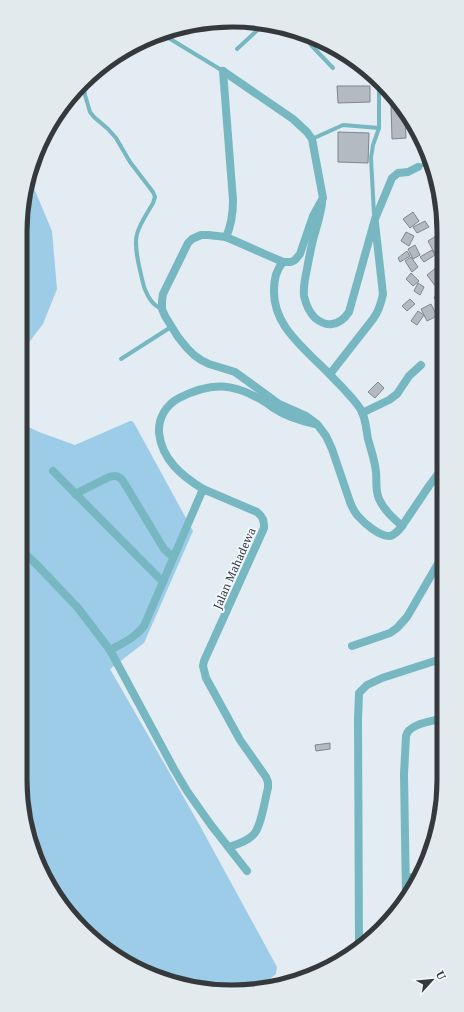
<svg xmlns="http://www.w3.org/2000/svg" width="464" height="1012" font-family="'Noto Serif',serif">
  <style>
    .green { fill: #9dcce8 }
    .building { fill: #b4bac2; stroke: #81868e }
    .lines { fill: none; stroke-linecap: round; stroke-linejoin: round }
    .service { stroke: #76b7c2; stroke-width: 4 }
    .minor { stroke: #76b7c2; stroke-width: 8 }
    .labels { text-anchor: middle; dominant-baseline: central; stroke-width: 3.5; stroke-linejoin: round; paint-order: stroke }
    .street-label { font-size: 11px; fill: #35393c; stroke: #f1f9fe }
    .rim { fill: none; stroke: #35393c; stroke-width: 5 }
  </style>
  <rect width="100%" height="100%" fill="#e2ecf2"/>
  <g class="green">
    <polygon points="30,179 52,231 57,289 43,324 20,354 20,232"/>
    <polygon points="130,421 132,421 134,423 193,531 144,643 110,669 199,824 277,967 276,974 266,982 252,990 191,988 126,964 72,920 31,848 20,780 20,423 39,432 75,445"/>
  </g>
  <g class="building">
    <polygon points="337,86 370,86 370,102 338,103"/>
    <polygon points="391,105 401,105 405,111 406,138 392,139"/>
    <polygon points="338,132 369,133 368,163 338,162"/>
    <polygon points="413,212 419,221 410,228 403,219"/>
    <polygon points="425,221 429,227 417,233 413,227"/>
    <polygon points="406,232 414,236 409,246 401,241"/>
    <polygon points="436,236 442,247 442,253 436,256 428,241"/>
    <polygon points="415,245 420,255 413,259 408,249"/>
    <polygon points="432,250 435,255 424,262 420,257"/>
    <polygon points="407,251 410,256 400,262 398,258"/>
    <polygon points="411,257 418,267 412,272 405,261"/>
    <polygon points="437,267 442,273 442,282 436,287 427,275"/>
    <polygon points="411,273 419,281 413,286 406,279"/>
    <polygon points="418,283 424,287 420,295 414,291"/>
    <polygon points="442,294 442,310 441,311 434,297"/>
    <polygon points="410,299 415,304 407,311 402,306"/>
    <polygon points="431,304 437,316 427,321 421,309"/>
    <polygon points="418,311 424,315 417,325 411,321"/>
    <polygon points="378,382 384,388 375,398 368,392"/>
    <polygon points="330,743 330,749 316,751 315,745"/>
  </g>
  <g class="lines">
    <g class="service">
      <polyline points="162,34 223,71"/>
      <polyline points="306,35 311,45 333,68"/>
      <polyline points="237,49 262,26"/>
      <path d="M83,81L85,95L90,112L94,117L108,129L116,138L130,162L153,192L155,197L153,203C148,212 140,223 137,234C133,247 141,274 144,287C148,297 152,305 162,309"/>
      <polyline points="312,139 343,125 379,128 379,81"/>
      <polyline points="418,167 431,161"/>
      <polyline points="374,214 371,158 373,145 379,128"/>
      <polyline points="121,359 171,327"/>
    </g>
    <g class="minor">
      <path d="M223,71L293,119L307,132L312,139L323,198L313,216L300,254L295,260L291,262H283L226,237L208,235H201L192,239L188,243L163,294L162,301V309L165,316L178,337L187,348L194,355L201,360L209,364L235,372L279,404L306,416L317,424L326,436L332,449L350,502C352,507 354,512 358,516C364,523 380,537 390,536C395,535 399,530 402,526L429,486L443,467"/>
      <path d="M223,71L233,200C233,213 232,224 226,237"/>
      <path d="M322,203C321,214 317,225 314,236C311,247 309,258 307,269C305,278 303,287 304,296C306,305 309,312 315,318C320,322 326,325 332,324C340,323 345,318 349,312L375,219L392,178L398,173L408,172L418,167"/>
      <path d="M283,262C276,270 274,280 274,290C273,321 296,341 316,361C325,369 333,378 342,387C348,394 356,401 361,410C366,419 366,429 368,439C371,450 375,461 376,472C377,481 375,490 379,499C384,510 393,518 402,526"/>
      <path d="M330,374L373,319C379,311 381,304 383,294L375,223"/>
      <polyline points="362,413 389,400 397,394 409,376 421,365"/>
      <polyline points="53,471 163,582"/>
      <path d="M203,489C182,476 162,460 159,433C158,418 166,405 179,398C212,381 234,383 265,402C269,404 271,407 275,409C287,417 301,421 315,424"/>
      <path d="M75,494L109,477C116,475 119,476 123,481L164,549L173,557"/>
      <polyline points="20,549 38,566 78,608 110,650 174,769 187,791 211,825 247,871"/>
      <polyline points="352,646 390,633 397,628 407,617 443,555"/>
      <path d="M110,650C123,643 135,638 144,626L203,489L257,512C263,517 264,520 264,528L204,661L203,666L206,678L240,740L266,777L268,782V788C265,799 261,827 254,834C248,841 238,844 229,847"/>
      <polyline points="442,718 443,786"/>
      <polyline points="406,878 419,876"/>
      <path d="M406,896L404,774L406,736C408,724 433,721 444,718"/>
      <polyline points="359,946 358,719 359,693 367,685 382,678 444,658"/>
    </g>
  </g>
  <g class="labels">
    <g class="street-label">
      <text transform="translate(234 568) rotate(-66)">Jalan Mahadewa</text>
    </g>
  </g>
  <path d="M0 0H464V1012H0ZM232 27H232A205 205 0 0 1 437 232V780A205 205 0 0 1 232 985H232A205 205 0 0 1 27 780V232A205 205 0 0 1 232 27Z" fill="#e2eaee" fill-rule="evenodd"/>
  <path class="rim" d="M232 27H232A205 205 0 0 1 437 232V780A205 205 0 0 1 232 985H232A205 205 0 0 1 27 780V232A205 205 0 0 1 232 27Z"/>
  <g transform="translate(432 980) rotate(63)" stroke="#f1f9fe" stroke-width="3" paint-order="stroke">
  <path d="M0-3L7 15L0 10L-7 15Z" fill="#35393c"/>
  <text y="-6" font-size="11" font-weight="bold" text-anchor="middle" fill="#35393c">U</text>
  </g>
</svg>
